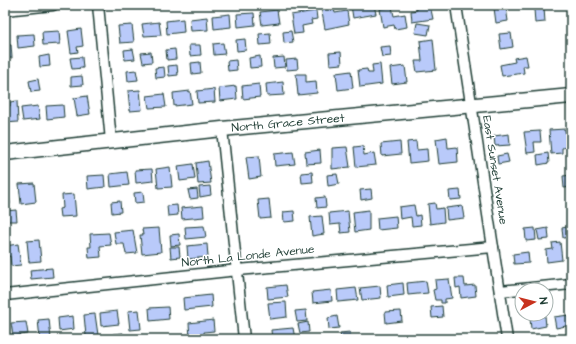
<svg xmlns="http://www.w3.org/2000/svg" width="576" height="344" font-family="'Architects Daughter',sans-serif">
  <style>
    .building { fill: #b9cafa; stroke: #1f3d34 }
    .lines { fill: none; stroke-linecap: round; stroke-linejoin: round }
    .street-casing { stroke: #1f3d34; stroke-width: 13 }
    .secondary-casing { stroke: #1f3d34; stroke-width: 17 }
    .street { stroke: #fff; stroke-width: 10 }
    .secondary { stroke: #fff; stroke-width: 14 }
    .labels { text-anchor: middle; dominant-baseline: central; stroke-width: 3; stroke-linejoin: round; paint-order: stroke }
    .street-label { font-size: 12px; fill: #1f3d34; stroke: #fff }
  </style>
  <rect width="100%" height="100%" fill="#fff"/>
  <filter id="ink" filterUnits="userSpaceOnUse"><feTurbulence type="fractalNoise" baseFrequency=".025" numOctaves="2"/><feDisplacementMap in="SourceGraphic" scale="8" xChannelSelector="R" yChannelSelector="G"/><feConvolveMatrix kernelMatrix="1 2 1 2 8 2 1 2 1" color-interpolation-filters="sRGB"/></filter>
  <g filter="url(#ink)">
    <g class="building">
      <polygon points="333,5 335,13 347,11 349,24 325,29 321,7"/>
      <polygon points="351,5 374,5 376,14 353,18"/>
      <polygon points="416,5 430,5 433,19 412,22 411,11 417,10"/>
      <polygon points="392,7 394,16 405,14 407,27 395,29 394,25 383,27 380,9"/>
      <polygon points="506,7 508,21 496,23 494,8"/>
      <polygon points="544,8 545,22 535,23 534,9"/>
      <polygon points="277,10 279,23 262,25 260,12"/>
      <polygon points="316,11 317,19 311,20 312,24 302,26 303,33 294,34 291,15"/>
      <polygon points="254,13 255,25 238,27 237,14"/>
      <polygon points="230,14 231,27 214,29 213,16"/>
      <polygon points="207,17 208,30 191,31 190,19"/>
      <polygon points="183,19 184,32 167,34 166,21"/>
      <polygon points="159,22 161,35 144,36 142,24"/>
      <polygon points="417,23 430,25 428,35 415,33"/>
      <polygon points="132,25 134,42 120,43 118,26"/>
      <polygon points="81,29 83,46 77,47 78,52 71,53 68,31"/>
      <polygon points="59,31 60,44 43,45 42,32"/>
      <polygon points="291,31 293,42 284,43 283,32"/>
      <polygon points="270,33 271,44 260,45 259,34"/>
      <polygon points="511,33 513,47 501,49 499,34"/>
      <polygon points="34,34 35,46 18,48 17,35"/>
      <polygon points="245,39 246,50 237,51 236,40"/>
      <polygon points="433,39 436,70 417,72 415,61 422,61 420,41"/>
      <polygon points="223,43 225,54 214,55 213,44"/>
      <polygon points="5,45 11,45 12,58 5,58"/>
      <polygon points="189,45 200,45 201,55 190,56"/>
      <polygon points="390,46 391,56 382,57 380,47"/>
      <polygon points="133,49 135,59 125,60 124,50"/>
      <polygon points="175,49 176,59 167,60 166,50"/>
      <polygon points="151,52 152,62 143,63 141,53"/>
      <polygon points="341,52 342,64 330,65 329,53"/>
      <polygon points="49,55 50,66 40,67 39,57"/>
      <polygon points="260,56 261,67 250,68 249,58"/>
      <polygon points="526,56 528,66 523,66 524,73 502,76 500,65 515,62 514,58"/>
      <polygon points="82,57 83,68 72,69 70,58"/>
      <polygon points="284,57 285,67 274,68 273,58"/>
      <polygon points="297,59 298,69 287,70 286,60"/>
      <polygon points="236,60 237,70 228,71 227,61"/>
      <polygon points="200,62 201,73 192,74 191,63"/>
      <polygon points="380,64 382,84 360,87 358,70 367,69 368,73 373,73 372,65"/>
      <polygon points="177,65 178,75 169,76 168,66"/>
      <polygon points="405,66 407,82 392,84 390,68"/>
      <polygon points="164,67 165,77 156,78 155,68"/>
      <polygon points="136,70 138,80 128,81 127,71"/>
      <polygon points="351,71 353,88 338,90 336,73"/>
      <polygon points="296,74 306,74 306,82 316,81 317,93 298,95"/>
      <polygon points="82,76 83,85 71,86 71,77"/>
      <polygon points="38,79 40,91 31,92 29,81"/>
      <polygon points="283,82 284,95 267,96 266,84"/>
      <polygon points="259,84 260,97 243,99 242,86"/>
      <polygon points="236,86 237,99 220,101 219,88"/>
      <polygon points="214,89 215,102 198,103 197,91"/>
      <polygon points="140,90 142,110 130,111 128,91"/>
      <polygon points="190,91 192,104 174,106 173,93"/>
      <polygon points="164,94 166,107 149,108 147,96"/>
      <polygon points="87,96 90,114 77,116 74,98"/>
      <polygon points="17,101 18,122 5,123 5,106 10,106 10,102"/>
      <polygon points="63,105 64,117 47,119 46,106"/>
      <polygon points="38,106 40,119 23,121 21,108"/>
      <polygon points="565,129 567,147 562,148 562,153 551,154 549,130"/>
      <polygon points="540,131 541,142 534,142 535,152 527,153 524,132"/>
      <polygon points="509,134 510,145 495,146 494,136"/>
      <polygon points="447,137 448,148 457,147 458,162 439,164 436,139"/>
      <polygon points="416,141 417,150 427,149 428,161 409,163 407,142"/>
      <polygon points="400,142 401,154 382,156 381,144"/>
      <polygon points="363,146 364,155 374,153 376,165 356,167 354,147"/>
      <polygon points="347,147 350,167 332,169 332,148"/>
      <polygon points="320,150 321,163 306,164 305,152"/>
      <polygon points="293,152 295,164 275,166 274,154"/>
      <polygon points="548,153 549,163 538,165 537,155"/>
      <polygon points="507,154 509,162 498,164 497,156"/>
      <polygon points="259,156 261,177 249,179 246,157"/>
      <polygon points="208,161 211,183 198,184 196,163"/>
      <polygon points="193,164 195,179 180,181 178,166"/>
      <polygon points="170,167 172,187 158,188 156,169"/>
      <polygon points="152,169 153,181 136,183 135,170"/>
      <polygon points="127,172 129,185 111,187 110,174"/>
      <polygon points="312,172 313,182 302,183 301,173"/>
      <polygon points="337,174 339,184 328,186 327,175"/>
      <polygon points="104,175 105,187 88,189 87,176"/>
      <polygon points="571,175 571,187 564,188 563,176"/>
      <polygon points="8,183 10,204 5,205 5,184"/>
      <polygon points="34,183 36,202 21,204 19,184"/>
      <polygon points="210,186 211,195 200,197 199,187"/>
      <polygon points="197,189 198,198 190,199 188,190"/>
      <polygon points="371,189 372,198 361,200 360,190"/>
      <polygon points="460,190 461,199 450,200 449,191"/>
      <polygon points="143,192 144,202 135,203 134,193"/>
      <polygon points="74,194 76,216 60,217 59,209 63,208 62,195"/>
      <polygon points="325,197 326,207 317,208 316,198"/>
      <polygon points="269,199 271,218 260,219 258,200"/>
      <polygon points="120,201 121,212 112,213 111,202"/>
      <polygon points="435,203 436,209 443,208 444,222 430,224 428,204"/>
      <polygon points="177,205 178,215 168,216 167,206"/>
      <polygon points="414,205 416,216 420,215 421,225 412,226 411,217 400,219 399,207"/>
      <polygon points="203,206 204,217 182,219 181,208"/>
      <polygon points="462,206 464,218 447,220 446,208"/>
      <polygon points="16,210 17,221 8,221 6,211"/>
      <polygon points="369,210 369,230 355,232 353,212"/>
      <polygon points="294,211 295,221 284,222 283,212"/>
      <polygon points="348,211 350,232 341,233 340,224 330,225 329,213"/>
      <polygon points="322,216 324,234 312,236 310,217"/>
      <polygon points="396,216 397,228 378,230 377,218"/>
      <polygon points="204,226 206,237 186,239 185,227"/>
      <polygon points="571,226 571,237 563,238 562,228"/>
      <polygon points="159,228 161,252 142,254 140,235 143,235 142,229"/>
      <polygon points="535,228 536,240 526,241 525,229"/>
      <polygon points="548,228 549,239 539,240 537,230"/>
      <polygon points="133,230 137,253 126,254 124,244 116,244 114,232"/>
      <polygon points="109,233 111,245 100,246 101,257 89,258 88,247 91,247 90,234"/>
      <polygon points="179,234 180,245 171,246 170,235"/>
      <polygon points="39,240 41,261 29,262 27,241"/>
      <polygon points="560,242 562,260 547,262 546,250 553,249 552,243"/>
      <polygon points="18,244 21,265 11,266 10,256 5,257 5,246"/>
      <polygon points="207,244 208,257 188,259 187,246"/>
      <polygon points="170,247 179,247 180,257 171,258"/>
      <polygon points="528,252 529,263 514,264 513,254"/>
      <polygon points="52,268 53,277 31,279 30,270"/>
      <polygon points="455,278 464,278 465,286 475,285 476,296 461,298 460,287 456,288"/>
      <polygon points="449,279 452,298 445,299 445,303 441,303 441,300 435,300 433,290 436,289 435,280"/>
      <polygon points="426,281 428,293 408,295 407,283"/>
      <polygon points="403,283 404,295 388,297 387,285"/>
      <polygon points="286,285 288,297 268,299 267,287"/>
      <polygon points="380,286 381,298 362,300 360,288"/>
      <polygon points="356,288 358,300 338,302 337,290"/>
      <polygon points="331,290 332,301 313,303 312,292"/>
      <polygon points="211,295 212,307 184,310 183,298"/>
      <polygon points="286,302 287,317 270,319 268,303"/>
      <polygon points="442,306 443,317 432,318 431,307"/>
      <polygon points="168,307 169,319 150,321 149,308"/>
      <polygon points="139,310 141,329 130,330 128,311"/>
      <polygon points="306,310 307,321 297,322 295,311"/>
      <polygon points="117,311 119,324 101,326 100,313"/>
      <polygon points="401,311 402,321 386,323 385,312"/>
      <polygon points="95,314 98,335 86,336 84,315"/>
      <polygon points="569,315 571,325 556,328 554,317"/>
      <polygon points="73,316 74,329 59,331 58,318"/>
      <polygon points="337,316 339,328 329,329 328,318"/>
      <polygon points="545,316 546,326 531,329 530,318"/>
      <polygon points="49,319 51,339 40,339 38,320"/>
      <polygon points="213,320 214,331 204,332 205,339 190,339 189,323"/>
      <polygon points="26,322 28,334 13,336 11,323"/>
      <polygon points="308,322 309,332 300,333 298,324"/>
      <polygon points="293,328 295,339 272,339 271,330"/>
      <polygon points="350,332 351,339 341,339 340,333"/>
      <polygon points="123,333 123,339 113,339 113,334"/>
      <polygon points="455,336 456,339 436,339 436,338"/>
    </g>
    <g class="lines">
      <defs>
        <g id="street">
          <polyline points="98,5 111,141"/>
          <polyline points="456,5 507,339"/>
          <polyline points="5,10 53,5"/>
          <polyline points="222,129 244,339"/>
          <polyline points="500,291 571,284"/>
          <polyline points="5,295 238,270 493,247"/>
        </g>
        <polyline id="secondary" points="5,153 222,129 571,96"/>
      </defs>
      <use href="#street" class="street-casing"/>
      <use href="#secondary" class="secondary-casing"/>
      <use href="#street" class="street"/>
      <use href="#secondary" class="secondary"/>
    </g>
  </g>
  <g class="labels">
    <g class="street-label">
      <text transform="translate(288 123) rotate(-5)">North Grace Street</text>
      <text transform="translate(495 170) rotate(81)">East Sunset Avenue</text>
      <text transform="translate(248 256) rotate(-6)">North La Londe Avenue</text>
    </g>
  </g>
  <rect width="576" height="344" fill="none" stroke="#fff" stroke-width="20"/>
  <rect x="10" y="10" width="556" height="324" fill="none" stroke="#1f3d34" stroke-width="1.5" filter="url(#ink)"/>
  <g transform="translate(534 302) rotate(83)"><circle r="19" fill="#ffffff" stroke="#a5b1ae"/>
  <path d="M0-3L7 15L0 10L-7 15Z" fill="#c8321e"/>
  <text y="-6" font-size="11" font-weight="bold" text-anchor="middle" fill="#1f3d34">N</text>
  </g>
</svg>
